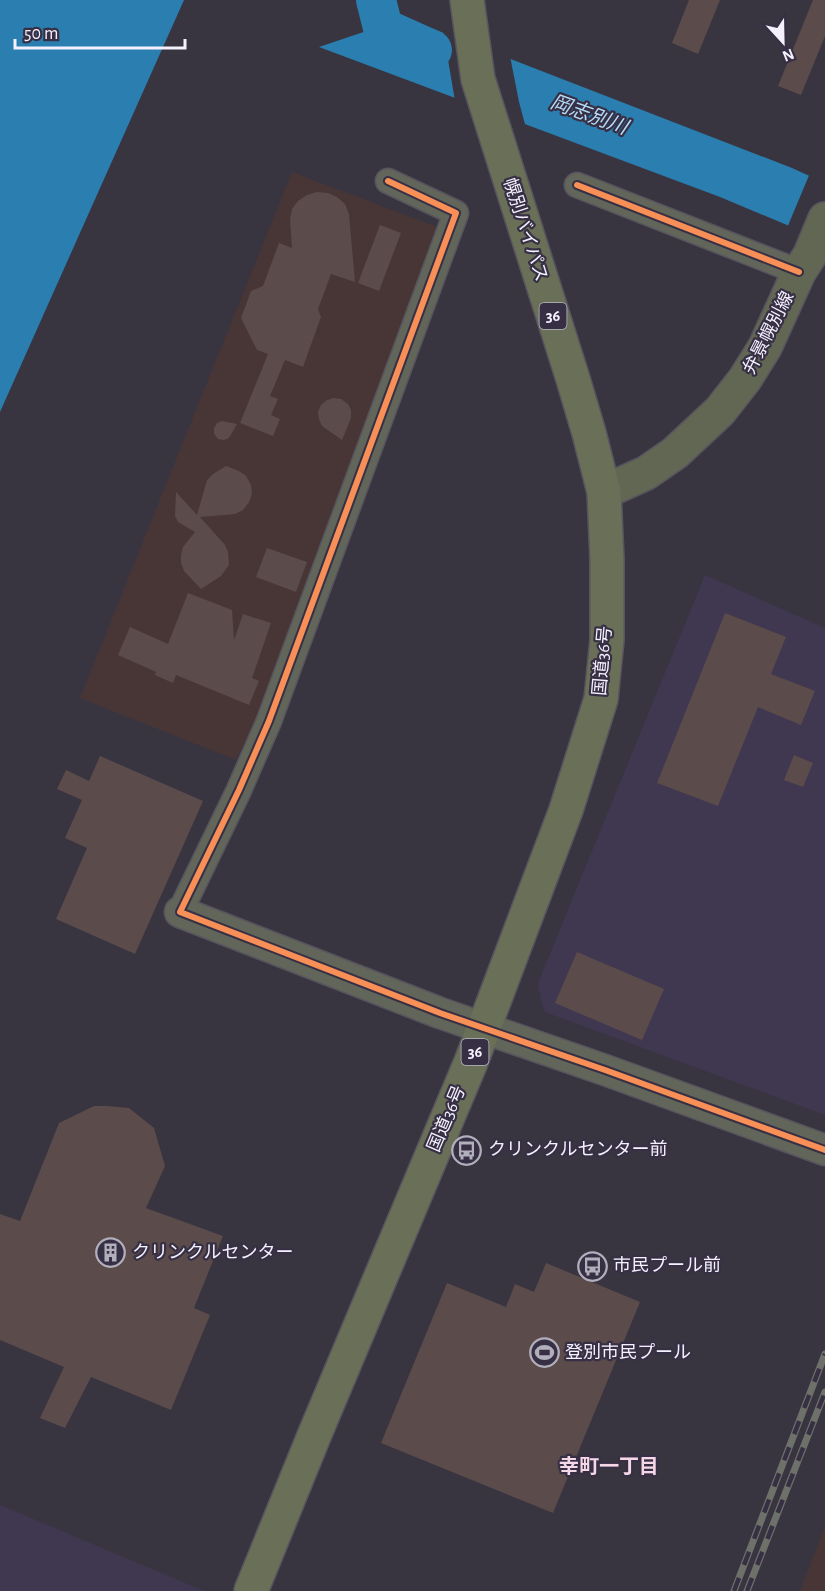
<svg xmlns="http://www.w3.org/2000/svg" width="825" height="1591" font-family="'Alegreya Sans','Noto Sans JP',sans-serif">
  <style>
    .built { fill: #403850 }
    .industrial { fill: #483636 }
    .water { fill: #2b7eb0 }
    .pier { fill: #383540 }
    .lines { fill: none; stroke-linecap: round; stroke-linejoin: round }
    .river { stroke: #2b7eb0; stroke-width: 40 }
    .building { fill: #5b4b4b }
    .minor-casing { stroke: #57545e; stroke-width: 27 }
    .tertiary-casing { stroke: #57545e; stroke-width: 33 }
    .secondary-casing { stroke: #57545e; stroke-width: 36 }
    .trunk-casing { stroke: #57545e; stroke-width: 36 }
    .minor { stroke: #626559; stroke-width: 24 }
    .tertiary { stroke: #626559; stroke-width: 30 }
    .secondary { stroke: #626754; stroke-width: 33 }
    .trunk { stroke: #697057; stroke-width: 33 }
    .rail-casing { stroke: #6e706a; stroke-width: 7 }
    .rail { stroke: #373045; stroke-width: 4.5; stroke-dasharray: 14; stroke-linecap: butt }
    .cycleway-casing { stroke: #373045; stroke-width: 10 }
    .cycleway { stroke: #f78f57; stroke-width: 6 }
    .labels { text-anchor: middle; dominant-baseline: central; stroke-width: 4.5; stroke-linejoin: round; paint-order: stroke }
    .shield { fill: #373045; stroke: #bbb6c6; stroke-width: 1.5 }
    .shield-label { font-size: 16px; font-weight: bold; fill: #f4f0fe }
    .street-label { font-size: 18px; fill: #f4f0fe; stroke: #373045 }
    .poi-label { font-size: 18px; fill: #f4f0fe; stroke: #373045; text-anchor: start }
    .water-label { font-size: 20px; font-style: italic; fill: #b4dcf9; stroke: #373045 }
    .neighbourhood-label { font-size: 20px; font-weight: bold; fill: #f6d7e7; stroke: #373045 }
  </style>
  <rect width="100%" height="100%" fill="#383540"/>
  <g class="built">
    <polygon points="705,575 825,628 825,1115 545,1012 541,1001 538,983"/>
    <polygon points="0,1505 204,1591 0,1591"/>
  </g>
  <g class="industrial">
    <polygon points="292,172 437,227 265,703 236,760 80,698"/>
    <polygon points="825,1527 825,1591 800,1591"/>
  </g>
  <g class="water">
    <polygon points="0,0 184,0 0,412"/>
    <polygon points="405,18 792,168 825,183 825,241 720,197 319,47"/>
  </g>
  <g class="pier">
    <polygon points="443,30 510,56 519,102 526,128 455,101"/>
    <polygon points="810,173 825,180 825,244 787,228"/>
  </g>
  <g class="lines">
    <polyline class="river" points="376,0 383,28 432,50"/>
  </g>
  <g class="building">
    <polygon points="689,0 720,0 698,54 672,43"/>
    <polygon points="813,0 825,0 825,36 801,95 778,86"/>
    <polygon points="317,192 328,193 337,197 345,204 349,214 355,282 331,274 318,309 321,317 303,367 285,360 270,396 278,399 271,415 280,419 273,436 240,423 268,354 257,350 241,318 251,291 263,286 279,243 292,248 290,219 292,209 298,201 307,195"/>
    <polygon points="380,225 401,233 379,291 358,283"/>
    <polygon points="334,398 341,399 348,404 351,410 351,418 342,440 322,426 319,419 318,412 321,405 327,400"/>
    <polygon points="222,421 237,424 229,438 224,440 218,439 214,434 214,428 217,423"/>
    <polygon points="226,466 239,471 246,476 251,485 252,494 249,502 243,510 235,514 200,517 225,545 228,552 229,565 221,576 201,589 184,571 181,563 181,555 183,547 195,532 178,522 175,516 176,492 197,515 207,480 213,474"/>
    <polygon points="267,548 307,562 296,592 256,577"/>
    <polygon points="188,593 232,610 234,640 243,614 271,623 252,678 259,681 249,705 176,675 173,683 155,675 156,672 118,655 130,627 168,644"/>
    <polygon points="725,613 786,637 771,674 815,691 801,725 758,707 718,806 657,783"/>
    <polygon points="794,755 813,763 803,787 784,780"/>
    <polygon points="100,756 203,801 135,954 56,919 87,848 65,838 82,800 57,789 66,770 89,781"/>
    <polygon points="577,952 664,989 642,1040 555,1003"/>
    <polygon points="94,1106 107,1106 129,1108 154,1128 165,1166 146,1208 223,1236 194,1308 210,1315 171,1410 91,1377 65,1428 40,1418 64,1367 0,1340 0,1214 20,1221 59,1123"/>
    <polygon points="546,1263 640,1302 553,1513 381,1443 447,1283 506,1307 515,1284 534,1292"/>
  </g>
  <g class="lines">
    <defs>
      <g id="minor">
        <polyline points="577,185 799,272"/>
        <polyline points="180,912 239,790 269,721 456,213 388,181"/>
      </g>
      <polyline id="tertiary" points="180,912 440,1013 605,1070 825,1150"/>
      <polyline id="secondary" points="604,492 646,473 675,453 720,411 745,379 765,347 799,272 810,255 825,219"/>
      <polyline id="trunk" points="251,1591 314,1436 471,1062 566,810 601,699 607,640 607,559 604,492 589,433 573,379 478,79 467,0"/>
    </defs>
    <use href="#minor" class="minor-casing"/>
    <use href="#tertiary" class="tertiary-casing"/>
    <use href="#secondary" class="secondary-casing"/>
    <use href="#trunk" class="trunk-casing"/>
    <use href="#minor" class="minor"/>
    <use href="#tertiary" class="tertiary"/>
    <use href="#secondary" class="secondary"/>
    <use href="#trunk" class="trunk"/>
    <defs>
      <g id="rail">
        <polyline points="734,1591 825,1354"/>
        <polyline points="747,1591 825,1392"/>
      </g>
    </defs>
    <use href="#rail" class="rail-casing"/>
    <use href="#rail" class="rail"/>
    <defs>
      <g id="cycleway">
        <polyline points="388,181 456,213 269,721 239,790 180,912 440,1013 605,1070 825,1150"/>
        <polyline points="577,185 799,272"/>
      </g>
    </defs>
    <use href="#cycleway" class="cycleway-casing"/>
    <use href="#cycleway" class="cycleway"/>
  </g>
  <defs>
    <symbol id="bus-ring" viewBox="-11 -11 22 22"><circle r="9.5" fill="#373045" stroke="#b2afbc" stroke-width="1.5"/><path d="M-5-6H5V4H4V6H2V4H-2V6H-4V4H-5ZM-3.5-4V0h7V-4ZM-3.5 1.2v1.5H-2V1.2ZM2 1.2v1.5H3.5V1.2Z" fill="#b2afbc"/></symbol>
    <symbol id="building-ring" viewBox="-11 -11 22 22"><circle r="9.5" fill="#373045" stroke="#b2afbc" stroke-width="1.5"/><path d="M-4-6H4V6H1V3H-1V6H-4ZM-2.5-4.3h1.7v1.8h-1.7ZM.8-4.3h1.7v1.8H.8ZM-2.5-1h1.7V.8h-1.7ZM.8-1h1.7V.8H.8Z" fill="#b2afbc"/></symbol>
    <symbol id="stadium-ring" viewBox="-11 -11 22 22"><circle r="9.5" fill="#373045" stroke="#b2afbc" stroke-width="1.5"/><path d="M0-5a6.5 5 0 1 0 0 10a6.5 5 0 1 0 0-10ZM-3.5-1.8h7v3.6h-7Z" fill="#b2afbc"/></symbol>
  </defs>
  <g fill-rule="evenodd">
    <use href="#bus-ring" x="450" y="1134" width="33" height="33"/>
    <use href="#building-ring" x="94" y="1236" width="33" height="33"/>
    <use href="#bus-ring" x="576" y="1250" width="33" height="33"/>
    <use href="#stadium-ring" x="528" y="1336" width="33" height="33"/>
  </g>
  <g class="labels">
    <g class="shield">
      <rect x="539.5" y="303" width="27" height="26" rx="4.5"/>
      <rect x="461.5" y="1039" width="27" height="26" rx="4.5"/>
    </g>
    <g class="shield-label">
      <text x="553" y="316">36</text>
      <text x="475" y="1052">36</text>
    </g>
    <g class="street-label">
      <text transform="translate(525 230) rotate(72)">幌別バイパス</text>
      <text transform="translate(769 333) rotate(-63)">弁景幌別線</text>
      <text transform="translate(603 661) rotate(-85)">国道36号</text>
      <text transform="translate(447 1119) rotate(-67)">国道36号</text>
    </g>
    <g class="poi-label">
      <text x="488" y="1150">クリンクルセンター前</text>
      <text x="132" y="1253">クリンクルセンター</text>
      <text x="613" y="1266">市民プール前</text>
      <text x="565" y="1353">登別市民プール</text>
    </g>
    <g class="water-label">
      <text transform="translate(589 115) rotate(20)">岡志別川</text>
    </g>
    <g class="neighbourhood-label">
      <text x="609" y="1467">幸町一丁目</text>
    </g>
  </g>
  <g transform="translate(783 42) rotate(158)" stroke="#373045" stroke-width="4.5" paint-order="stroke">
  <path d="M0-4.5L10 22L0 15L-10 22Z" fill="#f4f0fe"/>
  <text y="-9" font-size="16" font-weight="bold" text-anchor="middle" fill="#f4f0fe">N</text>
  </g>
  <path d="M15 39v9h170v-9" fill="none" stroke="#f4f0fe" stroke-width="3"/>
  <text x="24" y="39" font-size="18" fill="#f4f0fe" stroke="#373045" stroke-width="4.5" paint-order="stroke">50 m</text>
</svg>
